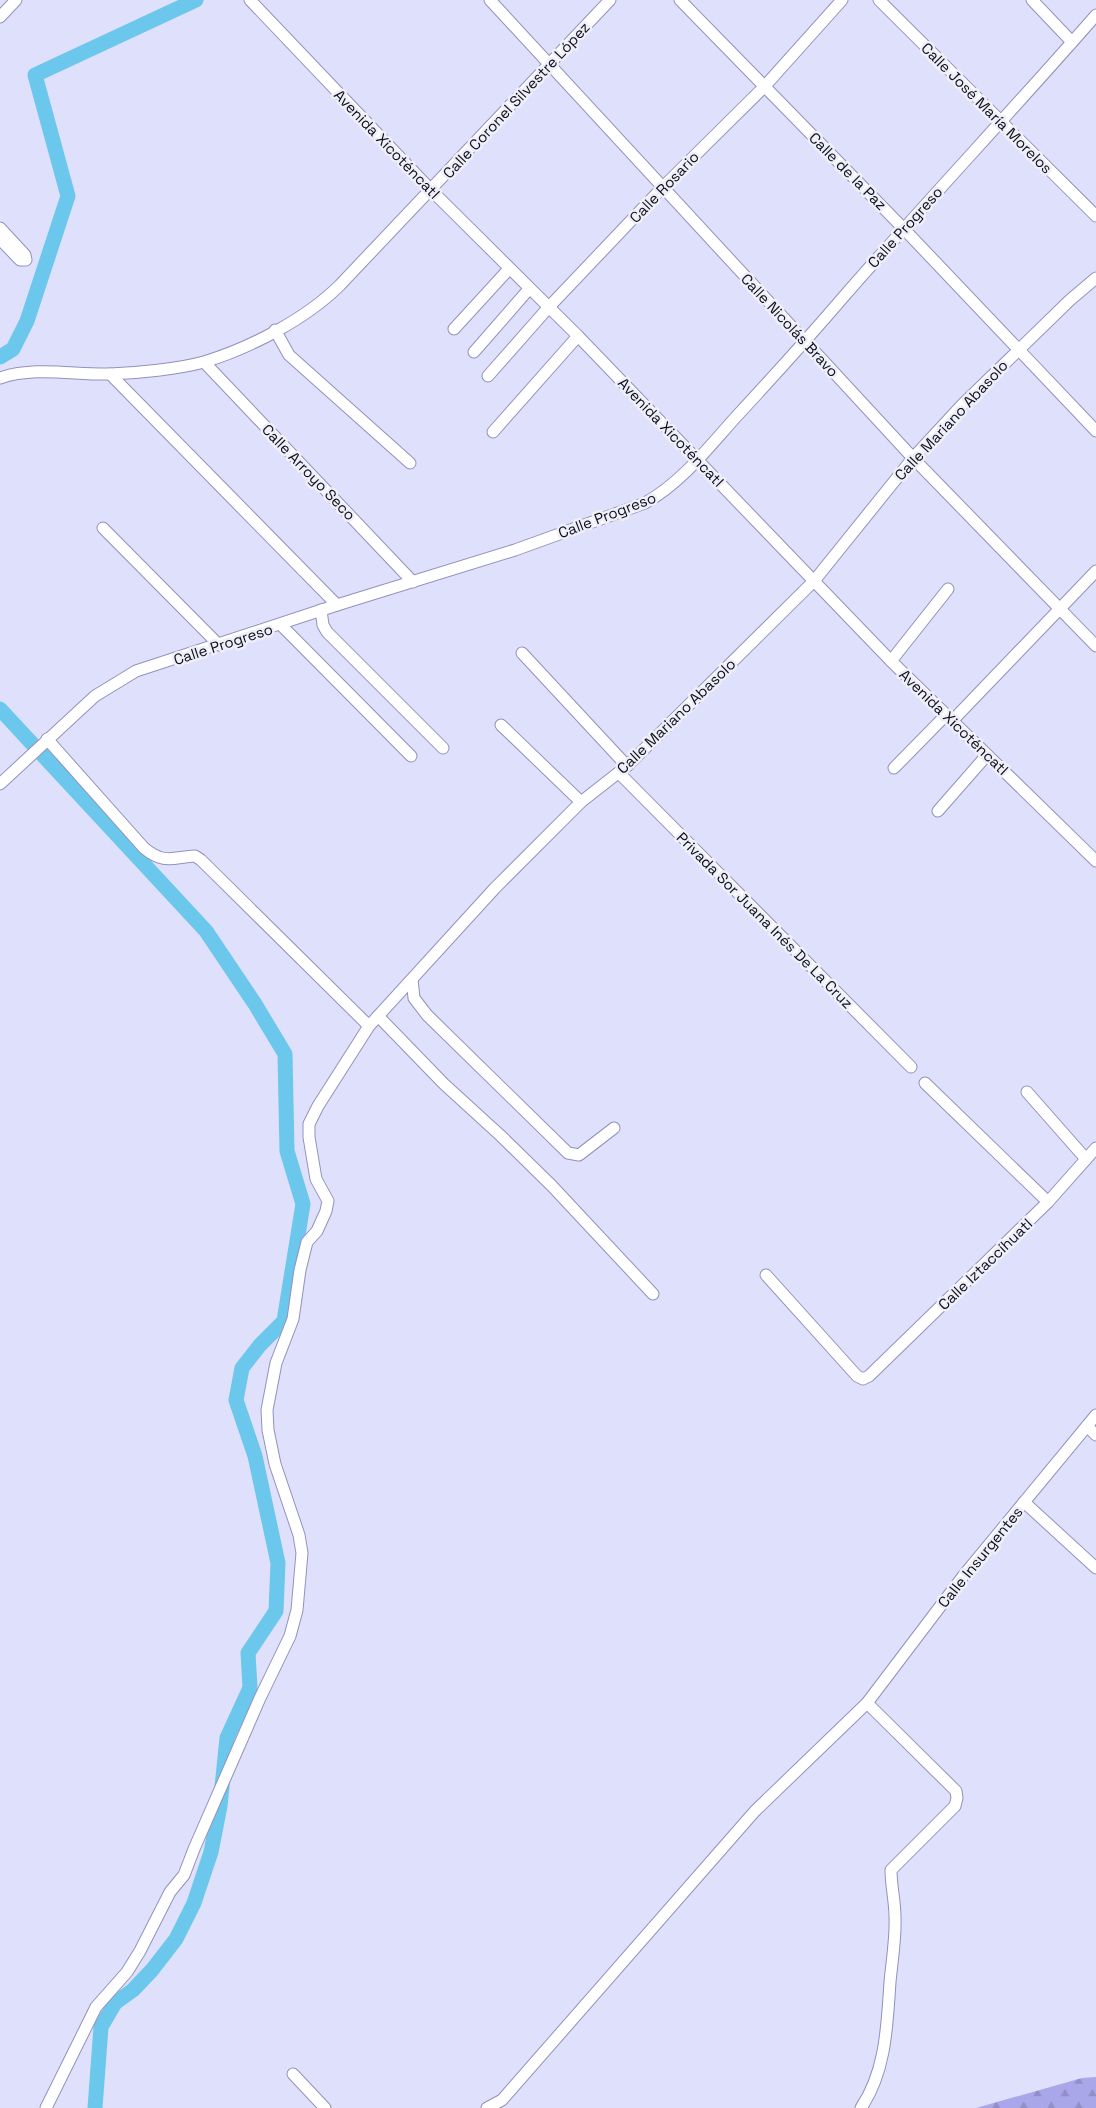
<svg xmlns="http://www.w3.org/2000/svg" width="1096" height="2108" font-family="'Space Grotesk',sans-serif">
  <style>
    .forest { fill: url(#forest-firs) }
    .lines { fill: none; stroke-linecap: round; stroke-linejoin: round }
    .river { stroke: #6bc7eb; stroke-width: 15 }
    .minor-casing { stroke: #9291bd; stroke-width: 13 }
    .minor { stroke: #fff; stroke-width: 11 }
    .labels { text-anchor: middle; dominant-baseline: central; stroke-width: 5; stroke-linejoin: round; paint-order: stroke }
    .street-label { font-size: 15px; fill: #0e0d1d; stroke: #efeff8 }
  </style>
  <defs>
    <pattern id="forest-firs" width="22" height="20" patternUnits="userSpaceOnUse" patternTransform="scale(1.25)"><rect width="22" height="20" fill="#a9a7e9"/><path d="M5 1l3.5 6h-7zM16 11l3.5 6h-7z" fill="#908fc7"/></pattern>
  </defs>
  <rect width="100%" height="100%" fill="#dfe0fc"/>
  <polygon class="forest" points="1096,2077 1096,2108 976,2108 1082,2078"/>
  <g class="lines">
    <g class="river">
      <polyline points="0,357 13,349 27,321 68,196 35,75 196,0"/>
      <polyline points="0,709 206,931 255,1004 285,1054 287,1151 303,1204 284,1321 260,1345 242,1368 236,1400 255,1456 278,1563 276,1611 248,1653 250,1688 227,1738 220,1806 211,1852 194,1903 176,1939 152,1970 133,1990 115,2003 101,2027 95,2108"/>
    </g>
    <defs>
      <g id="minor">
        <polyline points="250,0 431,190 578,336 891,661 1096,861"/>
        <polyline points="490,0 913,458 1096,646"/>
        <polyline points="680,0 903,228 1096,431"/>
        <polyline points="879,0 1096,216"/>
        <polyline points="1032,0 1072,42"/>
        <polyline points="0,17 16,0"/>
        <polyline points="0,228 25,255 26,260 20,260 0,239"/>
        <polyline points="454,329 509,269"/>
        <polyline points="275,330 289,355 410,463"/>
        <polyline points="474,352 529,289"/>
        <polyline points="204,362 413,582"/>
        <polyline points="110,374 337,605"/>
        <polyline points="488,376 548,308 663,187 764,87 842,0"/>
        <path d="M0,378C35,366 74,375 110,374C138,373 178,369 204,362C250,348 306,319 340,285L610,0"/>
        <polyline points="493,432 578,336"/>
        <polyline points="103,528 219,645"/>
        <polyline points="321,610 323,625 327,632 443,748"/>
        <polyline points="281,625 411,756"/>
        <polyline points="522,653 627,766"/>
        <polyline points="891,661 948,589"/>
        <polyline points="952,721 1096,571"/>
        <polyline points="501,725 581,802"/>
        <path d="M47,739L144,848C164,865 174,857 195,856L201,860L369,1026"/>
        <polyline points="894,768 946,715"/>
        <polyline points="619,773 911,1067"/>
        <path d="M0,784L95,696L136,671L337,605L515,550L645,503C681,483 708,448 735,418C773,377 810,336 846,294C928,200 1014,109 1096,15"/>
        <polyline points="938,811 987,755"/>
        <polyline points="412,979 414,998 427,1015 568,1153 579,1155 614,1128"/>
        <polyline points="378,1016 444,1084 501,1136 552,1186 653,1294"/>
        <polyline points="925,1083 1048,1202"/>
        <polyline points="1027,1092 1086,1159"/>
        <polyline points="766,1275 857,1376 863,1379 869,1376 1048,1202 1096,1148"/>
        <polyline points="1087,1426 1096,1435"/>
        <polyline points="1024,1502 1096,1568"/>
        <polyline points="293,2074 325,2108"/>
        <polyline points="46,2108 96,2007 127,1972 140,1951 170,1892 184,1875 194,1849 260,1698 290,1636 297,1610 302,1553 299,1535 275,1464 268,1430 267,1410 276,1363 293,1319 300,1270 307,1242 317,1231 326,1211 328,1201 316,1179 309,1137 309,1124 318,1106 369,1026 495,888 581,802 627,766 814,581 913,458 962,405 1070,300 1096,278"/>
        <polyline points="487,2108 502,2100 755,1811 867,1703 964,1575 1096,1415"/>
        <path d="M861,2108C886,2071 887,2026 890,1982C892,1960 896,1938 895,1917C895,1901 891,1886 891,1870L955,1806L957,1798L956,1791L867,1703"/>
      </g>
    </defs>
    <use href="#minor" class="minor-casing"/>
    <use href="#minor" class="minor"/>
  </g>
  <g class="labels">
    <g class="street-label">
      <text transform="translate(516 100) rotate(-47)">Calle Coronel Silvestre López</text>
      <text transform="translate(987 108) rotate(45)">Calle José María Morelos</text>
      <text transform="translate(387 144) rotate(46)">Avenida Xicoténcatl</text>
      <text transform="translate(848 171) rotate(45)">Calle de la Paz</text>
      <text transform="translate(664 187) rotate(-46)">Calle Rosario</text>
      <text transform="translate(905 227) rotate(-48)">Calle Progreso</text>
      <text transform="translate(790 325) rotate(47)">Calle Nicolás Bravo</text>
      <text transform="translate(951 420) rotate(-47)">Calle Mariano Abasolo</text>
      <text transform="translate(671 432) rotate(46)">Avenida Xicoténcatl</text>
      <text transform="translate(309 472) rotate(46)">Calle Arroyo Seco</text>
      <text transform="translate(607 515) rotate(-21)">Calle Progreso</text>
      <text transform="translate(223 644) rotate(-18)">Calle Progreso</text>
      <text transform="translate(676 716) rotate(-44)">Calle Mariano Abasolo</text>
      <text transform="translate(954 722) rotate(44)">Avenida Xicoténcatl</text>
      <text transform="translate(765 920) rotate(45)">Privada Sor Juana Inés De La Cruz</text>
      <text transform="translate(985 1264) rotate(-44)">Calle Iztaccíhuatl</text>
      <text transform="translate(980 1557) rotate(-51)">Calle Insurgentes</text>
    </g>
  </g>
</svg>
